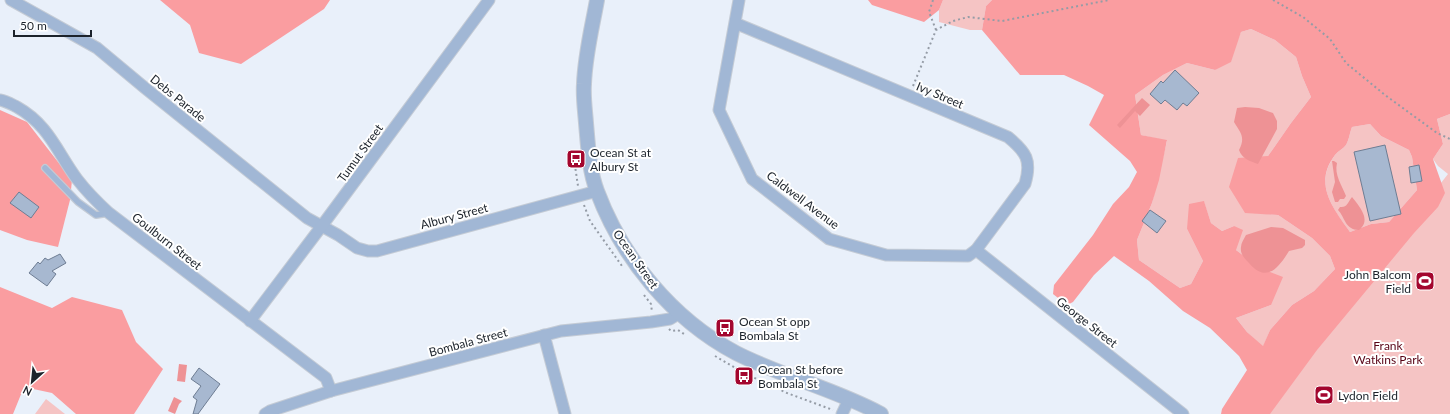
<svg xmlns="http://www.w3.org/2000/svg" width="1450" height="414" font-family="Lato,sans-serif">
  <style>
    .green { fill: #f5c4c4 }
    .forest { fill: #fa9da0; fill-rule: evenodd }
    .water { fill: #ee9295 }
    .building { fill: #a7b8d0; stroke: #6e7d93 }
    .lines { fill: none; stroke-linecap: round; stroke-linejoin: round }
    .service-casing { stroke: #c4cbd5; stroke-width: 8 }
    .minor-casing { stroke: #c4cbd5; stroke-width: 13 }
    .tertiary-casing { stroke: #c4cbd5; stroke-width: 16 }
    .path { stroke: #959ca6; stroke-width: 2; stroke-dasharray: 2 3; stroke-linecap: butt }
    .service { stroke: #a1b7d5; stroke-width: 5.5 }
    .minor { stroke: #a1b7d5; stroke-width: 11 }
    .tertiary { stroke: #a1b7d5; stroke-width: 14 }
    .labels { text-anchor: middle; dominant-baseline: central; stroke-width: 4; stroke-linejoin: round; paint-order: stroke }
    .street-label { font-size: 12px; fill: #1c232b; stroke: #fff }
    .poi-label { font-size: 12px; fill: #1c232b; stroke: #fff; text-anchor: start }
    .park-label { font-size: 12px; fill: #590517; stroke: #fff }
  </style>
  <rect width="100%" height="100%" fill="#e9f0fa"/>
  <g class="green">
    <polygon points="943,0 992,0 986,6 982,30 970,30 939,22 939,10"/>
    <polygon points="1251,29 1275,40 1296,57 1302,76 1311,97 1291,123 1268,156 1245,212 1278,215 1312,238 1330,256 1335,269 1314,291 1292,305 1270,330 1263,347 1247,332 1236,318 1271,305 1260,268 1236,250 1234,226 1222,231 1211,223 1204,202 1187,229 1203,261 1191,284 1180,288 1139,260 1137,240 1152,203 1167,141 1141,135 1135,95 1163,75 1187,63 1215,70 1236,44 1241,32"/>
    <polygon points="1450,114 1450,414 1260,414 1448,174 1438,166 1433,159 1443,144 1437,119"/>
    <path d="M1370,124L1381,136L1409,150L1412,157L1417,190L1389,222L1371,224L1350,232C1333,208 1313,184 1335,155C1338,151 1343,149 1346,145C1349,140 1350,132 1352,127Z"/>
    <polygon points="46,399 65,414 35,414"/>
  </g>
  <g class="forest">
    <polygon points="160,0 330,0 324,9 241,64 199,53 190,25"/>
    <polygon points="868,0 943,0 939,10 924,22 872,5"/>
    <path d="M992,0H1450V114L1437,119L1443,144L1433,159L1445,193L1438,207L1414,233L1317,350L1270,414H1221L1222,409L1247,370L1239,356L1210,328L1183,311L1149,281L1114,256L1094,275L1073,302L1067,305L1053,294L1054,285L1093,235L1113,204L1129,187L1137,172L1130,161L1089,125L1104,95L1088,86L1064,75H1020L982,30L986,6ZM1251,29L1275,40L1296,57L1302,76L1311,97L1291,123L1268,156L1238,158L1229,187L1245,213L1278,215L1312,238L1330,256L1335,269L1314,291L1292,305L1270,330L1263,346L1247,332L1236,318L1271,305L1283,277L1260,268L1236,250L1243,230L1234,226L1222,231L1211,223L1204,201L1189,204L1187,229L1203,261L1191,284L1180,288L1139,260L1137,240L1152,203L1159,180L1167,140L1141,135L1135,95L1163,75L1187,63L1215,70L1231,62L1241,32ZM1370,124L1381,136L1409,150L1412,157L1417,190L1389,222L1371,224L1350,232C1333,208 1313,184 1335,155C1338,151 1343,149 1346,145C1349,140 1350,132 1352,127Z"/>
    <polygon points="0,110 27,122 72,180 70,200 58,247 27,240 0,230"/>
    <polygon points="0,287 52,308 72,297 122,310 136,342 163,369 134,414 76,414 52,393 24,387 13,414 0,414"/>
  </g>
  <g class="water">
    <polygon points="1142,98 1150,105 1140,116 1135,111 1120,128 1117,125"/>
    <path d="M1245,107L1259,108L1273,113L1277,121V129L1258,164C1250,161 1242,159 1239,150C1246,137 1240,132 1234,122L1237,108Z"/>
    <path d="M1332,161H1334L1337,163C1334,175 1342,185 1346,196L1344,199H1340L1338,202H1335L1332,192L1335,182Z"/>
    <path d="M1352,197C1359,206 1372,220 1359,230C1345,230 1345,217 1338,210L1340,207C1347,208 1348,202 1352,197Z"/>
    <path d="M1271,227L1283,228L1305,240V245L1302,248L1289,251C1278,269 1266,283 1249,263C1244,258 1240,254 1241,247C1241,243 1244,239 1246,235Z"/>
    <polygon points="179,364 187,365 185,382 177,381"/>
    <polygon points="174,397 182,401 179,404 175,414 168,411"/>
  </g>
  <g class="building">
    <polygon points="1175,70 1199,93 1187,106 1183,103 1177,110 1165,100 1161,104 1150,94 1161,81 1163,83"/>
    <polygon points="1385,145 1401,214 1370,221 1354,152"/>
    <polygon points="1419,165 1422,181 1411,183 1409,167"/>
    <polygon points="19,192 39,207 31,218 10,203"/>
    <polygon points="1150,210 1166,221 1157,233 1142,221"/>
    <polygon points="60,254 66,263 52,271 56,274 47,286 29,273 38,262 40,264 45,258 48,260"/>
    <polygon points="199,368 220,384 198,414 193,414 197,400 193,397 201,386 191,379"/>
  </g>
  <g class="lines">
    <defs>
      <polyline id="service" points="45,168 78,202 96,215 109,213"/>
      <g id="minor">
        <polyline points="11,0 97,48 145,88 307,218 338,235 357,248 368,251 377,251 597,191"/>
        <path d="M735,23L1008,137C1026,152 1032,160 1025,184L976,250L968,256L886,255L829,239L752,179L719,110L739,0"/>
        <path d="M0,100C6,101 11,104 17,107C49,125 57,152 77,179C87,192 97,202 109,213L326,378L331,391"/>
        <polyline points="976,250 1183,414"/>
        <polyline points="250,321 321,227 489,0"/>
        <polyline points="544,335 565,414"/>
        <polyline points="265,414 270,411 331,391 561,331 651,322 670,319 680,313"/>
        <polyline points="842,414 849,399"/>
      </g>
      <path id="tertiary" d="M597,0C592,28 585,55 584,84C583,96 585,110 586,123C588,145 589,170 597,191C622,258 672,319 736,353C783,377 835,389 881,414"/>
    </defs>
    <use href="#service" class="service-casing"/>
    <use href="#minor" class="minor-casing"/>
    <use href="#tertiary" class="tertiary-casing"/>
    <g class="path">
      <polyline points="933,0 929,12 936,30"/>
      <polyline points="1273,0 1303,17 1330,39 1346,63 1385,95 1437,133 1450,139"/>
      <polyline points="913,86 936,30 953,21 968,17 1002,21 1109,0"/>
      <polyline points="574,159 578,186"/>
      <polyline points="584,205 590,221 622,266"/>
      <polyline points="644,295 651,304 652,312"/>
      <polyline points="669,329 671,331 678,330 684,334"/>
      <polyline points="715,356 746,374 787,393 833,410"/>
    </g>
    <use href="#service" class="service"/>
    <use href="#minor" class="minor"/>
    <use href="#tertiary" class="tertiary"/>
  </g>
  <defs>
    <symbol id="bus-square" viewBox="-11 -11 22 22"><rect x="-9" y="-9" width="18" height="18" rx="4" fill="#a3062e" stroke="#fff"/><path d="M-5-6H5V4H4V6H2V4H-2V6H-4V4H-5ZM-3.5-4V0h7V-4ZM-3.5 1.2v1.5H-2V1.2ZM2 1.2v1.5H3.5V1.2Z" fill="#fff"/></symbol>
    <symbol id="stadium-square" viewBox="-11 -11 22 22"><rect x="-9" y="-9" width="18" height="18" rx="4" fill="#a3062e" stroke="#fff"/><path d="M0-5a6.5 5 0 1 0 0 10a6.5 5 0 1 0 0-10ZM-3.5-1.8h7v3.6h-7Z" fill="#fff"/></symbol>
  </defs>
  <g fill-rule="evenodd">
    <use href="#bus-square" x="565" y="148" width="22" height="22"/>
    <use href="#stadium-square" x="1414" y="270" width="22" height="22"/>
    <use href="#bus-square" x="714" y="317" width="22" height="22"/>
    <use href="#bus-square" x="733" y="365" width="22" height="22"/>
    <use href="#stadium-square" x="1313" y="384" width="22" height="22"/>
  </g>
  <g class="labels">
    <g class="street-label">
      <text transform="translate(940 95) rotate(23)">Ivy Street</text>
      <text transform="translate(178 98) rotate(39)">Debs Parade</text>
      <text transform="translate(360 153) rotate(-54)">Tumut Street</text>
      <text transform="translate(803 200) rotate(37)">Caldwell Avenue</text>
      <text transform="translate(454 216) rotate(-15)">Albury Street</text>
      <text transform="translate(167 241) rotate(38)">Goulburn Street</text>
      <text transform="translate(636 259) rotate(55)">Ocean Street</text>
      <text transform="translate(1087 322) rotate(38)">George Street</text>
      <text transform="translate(468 342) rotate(-15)">Bombala Street</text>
    </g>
    <g class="poi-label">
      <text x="590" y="152">Ocean St at<tspan x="590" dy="14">Albury St</tspan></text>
      <text x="1411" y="274" text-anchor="end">John Balcom<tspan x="1411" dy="14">Field</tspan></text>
      <text x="739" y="321">Ocean St opp<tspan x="739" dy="14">Bombala St</tspan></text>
      <text x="758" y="369">Ocean St before<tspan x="758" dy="14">Bombala St</tspan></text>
      <text x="1338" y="395">Lydon Field</text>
    </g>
    <g class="park-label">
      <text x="1388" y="345">Frank<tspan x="1388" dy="14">Watkins Park</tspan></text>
    </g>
  </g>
  <g transform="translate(32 382) rotate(207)" stroke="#ffffff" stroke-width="3" paint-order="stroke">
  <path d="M0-3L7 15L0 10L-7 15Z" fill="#1c232b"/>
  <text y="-6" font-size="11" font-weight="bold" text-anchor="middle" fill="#1c232b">N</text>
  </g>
  <path d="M14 30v6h77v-6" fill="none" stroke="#1c232b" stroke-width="2"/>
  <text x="20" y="30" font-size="12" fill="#1c232b" stroke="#ffffff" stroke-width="3" paint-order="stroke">50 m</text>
</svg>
